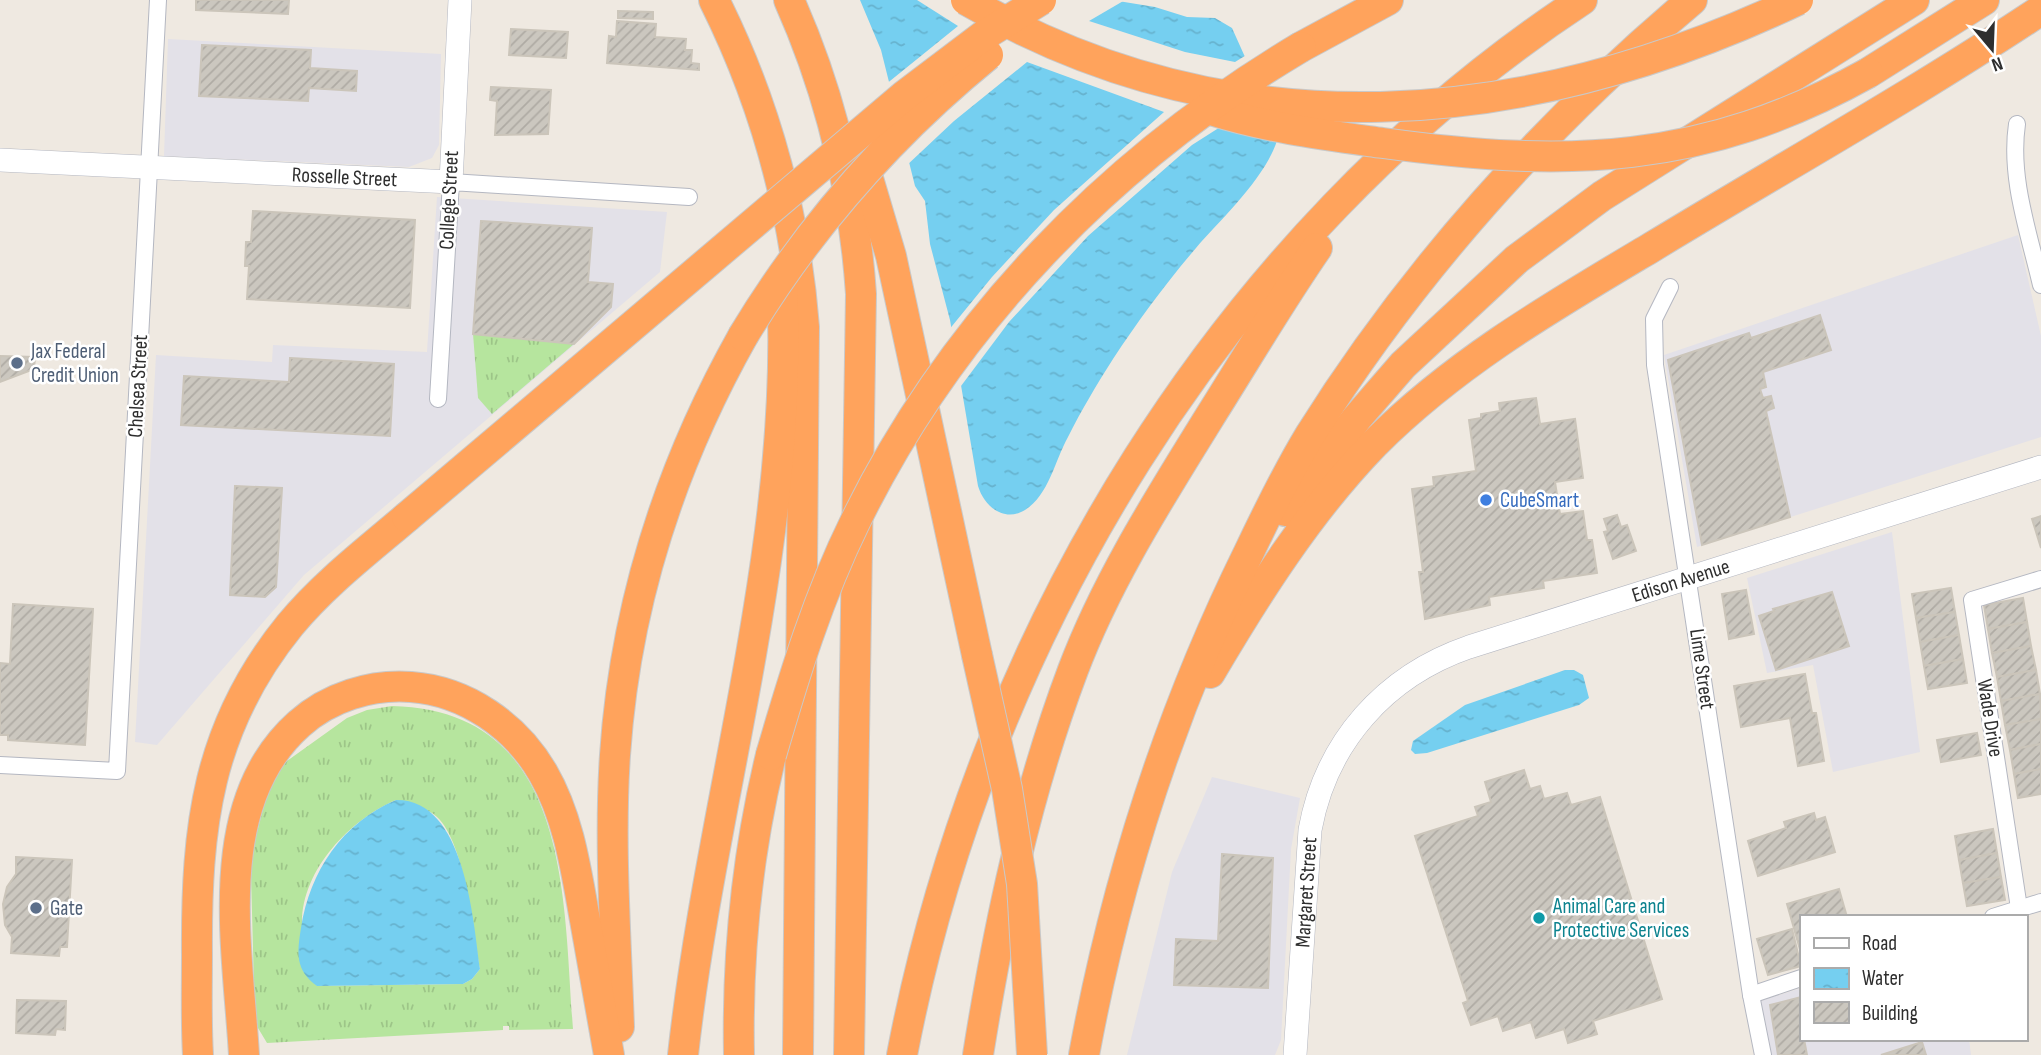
<svg xmlns="http://www.w3.org/2000/svg" width="2041" height="1055" font-family="'Sofia Sans Condensed',sans-serif">
  <style>
    .industrial { fill: #e3e1e8 }
    .grass { fill: url(#grass-tufts); fill-rule: evenodd }
    .water { fill: url(#water-ripples) }
    .pier { fill: #efe9e1 }
    .building { fill: url(#building-hatch); stroke: #cbc5ba; stroke-width: 2 }
    .lines { fill: none; stroke-linecap: round; stroke-linejoin: round }
    .minor-casing { stroke: #b4b7c1; stroke-width: 18 }
    .secondary-casing { stroke: #b4b7c1; stroke-width: 24 }
    .motorway-casing { stroke: #c9c9c9; stroke-width: 32 }
    .minor { stroke: #fff; stroke-width: 16 }
    .secondary { stroke: #fff; stroke-width: 23 }
    .motorway { stroke: #ffa35c; stroke-width: 30 }
    .motorway-bridge-casing { stroke: #c9c9c9; stroke-width: 32; stroke-linecap: butt }
    .motorway-bridge { stroke: #ffa35c; stroke-width: 30 }
    .service-dot { fill: #5c6f8a; stroke: #fff; stroke-width: 2.5 }
    .shop-dot { fill: #3f7fe0; stroke: #fff; stroke-width: 2.5 }
    .culture-dot { fill: #0f9aa8; stroke: #fff; stroke-width: 2.5 }
    .labels { text-anchor: middle; dominant-baseline: central; stroke-width: 5; stroke-linejoin: round; paint-order: stroke }
    .street-label { font-size: 21px; fill: #2e2e2e; stroke: #fff }
    .service-label { font-size: 21px; fill: #4e5e75; stroke: #fff; text-anchor: start }
    .shop-label { font-size: 21px; fill: #366cbe; stroke: #fff; text-anchor: start }
    .culture-label { font-size: 21px; fill: #0d838f; stroke: #fff; text-anchor: start }
  </style>
  <defs>
    <pattern id="grass-tufts" width="24" height="20" patternUnits="userSpaceOnUse" patternTransform="scale(1.75)"><rect width="24" height="20" fill="#b6e59e"/><path d="M3 7l-1-3M5 7V3M7 7l1-3M15 17l-1-3M17 17v-4M19 17l1-3" fill="none" stroke="#9dc588"/></pattern>
    <pattern id="water-ripples" width="26" height="14" patternUnits="userSpaceOnUse" patternTransform="scale(1.75)"><rect width="26" height="14" fill="#75cff0"/><path d="M2 4q2-2 4 0t4 0M15 11q2-2 4 0t4 0" fill="none" stroke="#66b2ce"/></pattern>
    <pattern id="building-hatch" width="6" height="6" patternUnits="userSpaceOnUse" patternTransform="scale(1.75)"><rect width="6" height="6" fill="#cbc7bf"/><path d="M-1 1l2-2M0 6l6-6M5 7l2-2" fill="none" stroke="#afaba4"/></pattern>
  </defs>
  <rect width="100%" height="100%" fill="#efe9e1"/>
  <g class="industrial">
    <polygon points="168,39 441,54 439,145 432,158 409,167 164,156"/>
    <polygon points="437,197 667,212 660,272 304,575 157,745 135,742 156,355 272,362 273,345 427,352"/>
    <polygon points="2018,235 2041,336 2041,437 1697,547 1664,355"/>
    <polygon points="1892,532 1920,752 1833,772 1813,665 1767,673 1747,578"/>
    <polygon points="1212,777 1300,798 1291,849 1281,1040 1275,1055 1127,1055 1172,872"/>
    <polygon points="1801,988 1801,1039 1969,1039 1971,1055 1771,1055 1761,1001"/>
  </g>
  <g class="grass">
    <polygon points="473,334 574,344 492,414 478,398"/>
    <path d="M392,706C572,710 563,899 573,1029L509,1030V1026H503V1030L267,1043L255,1023L251,876L252,851L273,771L347,718L367,710ZM396,800C408,804 428,808 437,817C465,843 473,931 480,969L472,979L463,984L317,986C312,967 302,942 302,923C302,869 351,819 396,800Z"/>
  </g>
  <g class="water">
    <path d="M860,0H1112L1155,7L1187,17L1215,18L1232,28L1279,133C1271,173 1222,218 1196,248C1166,283 1138,321 1113,359C1097,384 1081,411 1068,437C1055,460 1049,495 1025,510C1004,523 984,506 978,486L950,320L930,244L925,201L915,186L881,50Z"/>
    <polygon points="1565,670 1574,670 1583,675 1589,698 1579,705 1427,753 1415,754 1411,750 1413,741 1465,705"/>
    <path d="M396,800C465,799 473,919 480,969L472,979L463,984L317,986C295,970 297,953 301,928C310,871 342,823 396,800Z"/>
  </g>
  <polygon class="pier" points="917,0 1125,0 1089,21 1185,52 1235,62 1248,54 1275,92 1192,145 1088,236 1009,322 958,390 948,331 992,277 1054,210 1164,112 1027,62 954,121 905,167 885,85 958,26"/>
  <g class="building">
    <polygon points="196,0 289,0 288,14 196,10"/>
    <polygon points="618,11 653,12 653,19 618,18"/>
    <polygon points="617,21 656,24 655,37 686,39 685,50 692,50 691,63 699,64 699,70 607,63 609,36 616,37"/>
    <polygon points="511,29 568,32 566,58 509,55"/>
    <polygon points="202,45 311,50 310,68 357,71 356,91 309,88 308,101 199,96"/>
    <polygon points="491,87 551,90 548,134 495,135 497,101 490,100"/>
    <polygon points="253,211 415,220 410,308 247,299 249,266 245,266 246,242 251,242"/>
    <polygon points="481,221 592,228 588,282 613,284 611,307 574,344 473,334"/>
    <polygon points="1820,315 1831,350 1763,372 1766,387 1760,389 1763,398 1771,396 1774,408 1766,411 1790,517 1702,545 1668,360 1749,333 1751,338"/>
    <polygon points="0,356 35,357 34,369 0,382"/>
    <polygon points="290,358 394,364 390,436 181,425 184,376 289,382"/>
    <polygon points="1536,398 1540,424 1575,419 1583,478 1555,482 1560,514 1583,511 1587,540 1592,540 1597,573 1543,581 1544,588 1489,597 1490,605 1425,619 1419,572 1423,572 1412,489 1434,486 1433,477 1476,471 1469,420 1481,418 1481,414 1500,411 1499,403"/>
    <polygon points="235,486 282,488 276,587 265,597 230,595"/>
    <polygon points="1617,515 1621,527 1627,525 1636,551 1613,559 1604,532 1608,531 1604,519"/>
    <polygon points="2041,516 2041,548 2032,519"/>
    <polygon points="1951,588 1955,612 1916,618 1912,594"/>
    <polygon points="1746,590 1754,634 1729,639 1722,594"/>
    <polygon points="1832,592 1849,646 1776,670 1759,616 1774,611 1773,609"/>
    <polygon points="2023,598 2027,622 1988,629 1984,605"/>
    <polygon points="13,604 93,609 85,745 8,740 8,735 0,735 0,663 10,664"/>
    <polygon points="1955,612 1959,635 1920,642 1916,618"/>
    <polygon points="2027,622 2031,646 1992,653 1988,629"/>
    <polygon points="1959,635 1963,659 1924,666 1920,642"/>
    <polygon points="2031,646 2036,670 1997,677 1992,653"/>
    <polygon points="1963,659 1967,683 1928,689 1924,666"/>
    <polygon points="2036,670 2040,694 2001,701 1997,677"/>
    <polygon points="1805,674 1812,713 1816,713 1824,761 1798,766 1790,718 1741,727 1734,686"/>
    <polygon points="2040,694 2041,719 2005,725 2001,701"/>
    <polygon points="2041,719 2041,744 2010,750 2005,725"/>
    <polygon points="1977,733 1981,755 1941,762 1937,740"/>
    <polygon points="2041,744 2041,769 2014,774 2010,750"/>
    <polygon points="2041,769 2041,794 2018,798 2014,774"/>
    <polygon points="1524,770 1530,789 1540,786 1544,799 1567,793 1571,805 1600,797 1662,999 1593,1021 1597,1034 1568,1043 1564,1029 1536,1038 1531,1022 1503,1031 1498,1016 1471,1025 1463,1003 1468,1001 1415,836 1478,816 1475,807 1491,802 1485,782"/>
    <polygon points="1814,813 1816,820 1825,817 1835,852 1758,876 1748,841 1786,828 1784,822"/>
    <polygon points="1993,829 1997,853 1959,860 1955,836"/>
    <polygon points="1997,853 2001,877 1963,883 1959,860"/>
    <polygon points="1222,854 1273,858 1268,988 1174,985 1176,939 1218,941"/>
    <polygon points="16,857 72,860 67,947 60,947 59,956 11,953 12,937 5,925 3,904 7,887 16,874"/>
    <polygon points="2001,877 2005,900 1967,906 1963,883"/>
    <polygon points="1839,889 1847,917 1801,917 1801,953 1787,904"/>
    <polygon points="1792,929 1801,966 1768,975 1757,939"/>
    <polygon points="1801,997 1801,1039 1804,1039 1807,1055 1778,1055 1770,1005"/>
    <polygon points="17,1000 66,1001 65,1030 56,1029 55,1035 16,1033"/>
    <polygon points="1922,1042 1926,1055 1881,1055"/>
  </g>
  <g class="lines">
    <defs>
      <g id="minor">
        <path d="M2017,124C2009,178 2029,233 2041,285"/>
        <polyline points="1670,287 1654,319 1655,365 1751,995 1763,1055"/>
        <polyline points="438,399 451,182 689,197"/>
        <polyline points="0,765 117,771 158,0"/>
        <polyline points="2019,908 1972,600 2041,579"/>
        <polyline points="1993,917 2041,902"/>
        <polyline points="1751,995 1801,978"/>
      </g>
      <g id="secondary">
        <path id="s1" d="M0,160L451,182L460,0"/>
        <path id="s2" d="M1295,1055L1310,830C1326,742 1385,676 1469,647L2041,467"/>
      </g>
      <g id="motorway">
        <path d="M714,0C766,104 795,211 804,327L798,1055"/>
        <path d="M789,0C831,94 854,192 861,294L849,1055"/>
        <polyline points="1301,47 1388,0"/>
        <polyline points="1868,73 1984,0"/>
        <polyline points="859,148 891,256 977,655"/>
        <polyline points="1285,511 1357,418 1403,365 1517,259 1602,196 1914,0"/>
        <path d="M1210,673C1257,593 1309,511 1374,444C1456,362 1553,306 1652,247C1782,168 1915,94 2041,10"/>
        <path d="M619,1027C616,937 609,845 615,755C625,607 670,466 743,336"/>
        <path d="M198,1055C196,1022 197,988 197,954C196,827 207,727 290,625C324,584 367,551 407,517"/>
        <path d="M244,1055C238,948 209,804 299,724C329,697 371,684 411,687C466,691 516,726 543,773C569,818 576,870 585,920C593,965 601,1010 609,1055"/>
        <path d="M683,1055C711,799 795,546 782,286"/>
        <path d="M739,1055C737,953 747,854 771,755"/>
        <path d="M902,1055C982,636 1223,236 1582,0"/>
        <path d="M978,1055C999,923 1026,795 1073,670C1107,580 1159,499 1209,418C1245,361 1279,303 1317,248"/>
        <path d="M1084,1055C1116,881 1171,710 1249,552C1268,512 1287,473 1310,435C1412,272 1545,124 1692,0"/>
      </g>
    </defs>
    <use href="#minor" class="minor-casing"/>
    <use href="#secondary" class="secondary-casing"/>
    <use href="#motorway" class="motorway-casing"/>
    <use href="#minor" class="minor"/>
    <use href="#secondary" class="secondary"/>
    <use href="#motorway" class="motorway"/>
    <defs>
      <g id="motorway-bridge">
        <path d="M966,0C1235,156 1526,129 1798,0"/>
        <path d="M1211,110C1267,128 1325,135 1383,143C1566,168 1703,165 1868,73"/>
        <path d="M743,336C808,228 890,135 988,55"/>
        <polyline points="407,517 905,95 983,36 1041,0"/>
        <polyline points="977,655 1007,789 1022,884 1032,1055"/>
        <path d="M771,755C794,676 818,597 855,522C952,323 1111,160 1301,47"/>
      </g>
    </defs>
    <use href="#motorway-bridge" class="motorway-bridge-casing"/>
    <use href="#motorway-bridge" class="motorway-bridge"/>
  </g>
  <g class="service-dot">
    <circle cx="17" cy="363" r="7"/>
    <circle cx="36" cy="908" r="7"/>
  </g>
  <circle class="shop-dot" cx="1486" cy="500" r="7"/>
  <circle class="culture-dot" cx="1539" cy="918" r="7"/>
  <g class="labels">
    <g class="street-label">
      <text stroke="none"><textPath href="#s1" startOffset="345">Rosselle Street</textPath></text>
      <text transform="translate(449 200) rotate(-87)">College Street</text>
      <text transform="translate(138 386) rotate(-87)">Chelsea Street</text>
      <text stroke="none"><textPath href="#s2" startOffset="702">Edison Avenue</textPath></text>
      <text transform="translate(1702 669) rotate(82)">Lime Street</text>
      <text transform="translate(1990 718) rotate(81)">Wade Drive</text>
      <text stroke="none"><textPath href="#s2" startOffset="163">Margaret Street</textPath></text>
    </g>
    <g class="service-label">
      <text x="31" y="351">Jax Federal<tspan x="31" dy="24">Credit Union</tspan></text>
      <text x="50" y="908">Gate</text>
    </g>
    <g class="shop-label">
      <text x="1500" y="500">CubeSmart</text>
    </g>
    <g class="culture-label">
      <text x="1553" y="906">Animal Care and<tspan x="1553" dy="24">Protective Services</tspan></text>
    </g>
  </g>
  <rect x="1800" y="915" width="228" height="126" fill="#ffffff" stroke="#ababab" stroke-width="2"/>
  <rect x="1814" y="938" width="35" height="10" fill="#ffffff" stroke="#ababab" stroke-width="2"/>
  <text x="1862" y="950" font-size="21" fill="#2e2e2e">Road</text>
  <rect x="1814" y="968" width="35" height="21" fill="url(#water-ripples)" stroke="#ababab" stroke-width="2"/>
  <text x="1862" y="985" font-size="21" fill="#2e2e2e">Water</text>
  <rect x="1814" y="1002" width="35" height="21" fill="url(#building-hatch)" stroke="#ababab" stroke-width="2"/>
  <text x="1862" y="1020" font-size="21" fill="#2e2e2e">Building</text>
  <g transform="translate(1992 49) rotate(161)" stroke="#ffffff" stroke-width="5" paint-order="stroke">
  <path d="M0-5L12 26L0 18L-12 26Z" fill="#2e2e2e"/>
  <text y="-10" font-size="19" font-weight="bold" text-anchor="middle" fill="#2e2e2e">N</text>
  </g>
</svg>
